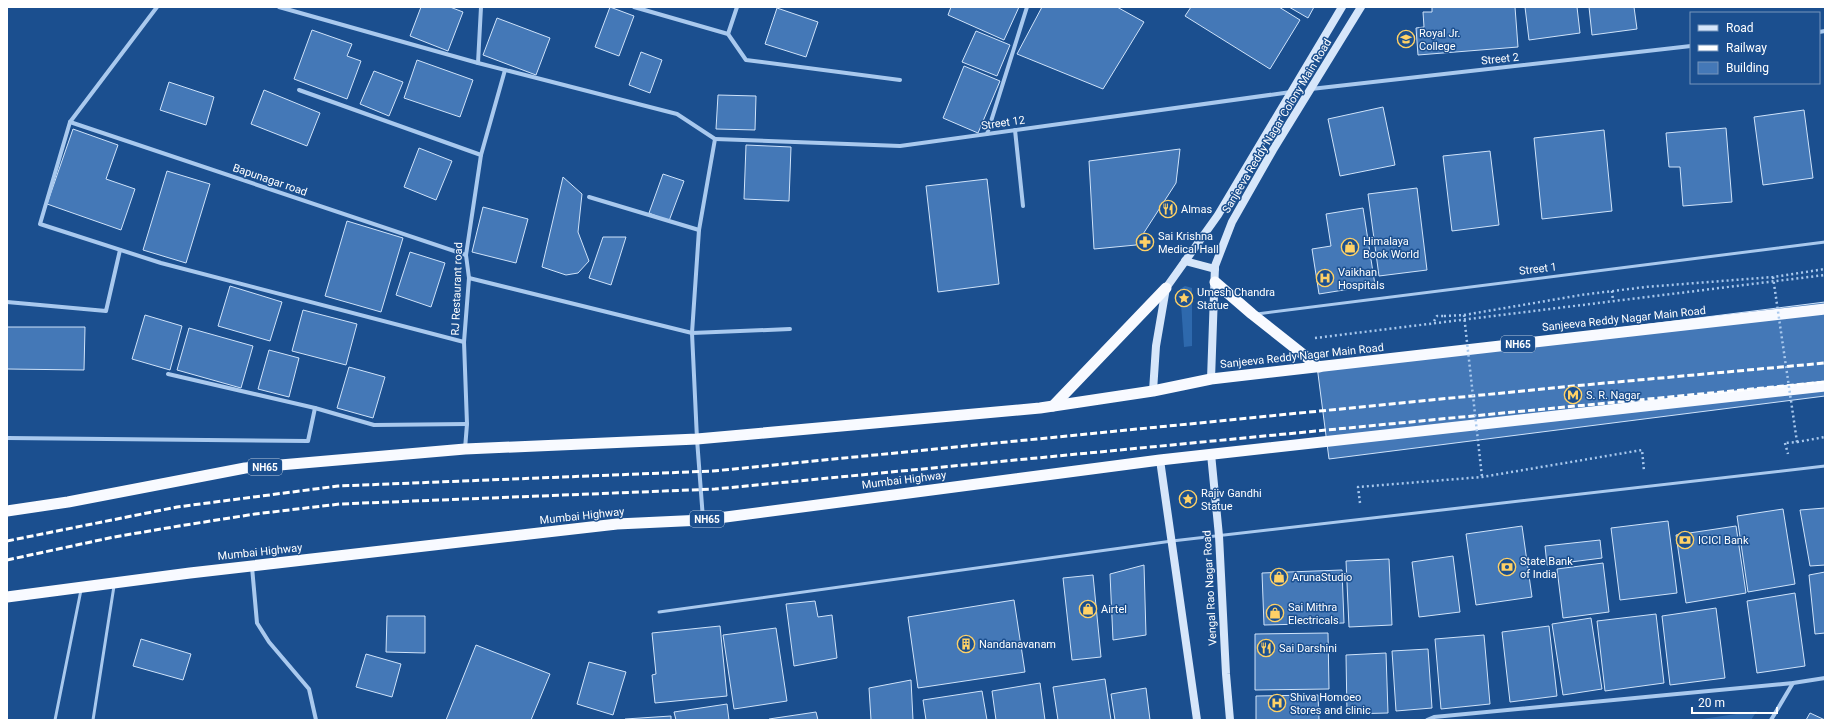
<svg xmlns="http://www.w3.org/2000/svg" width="1832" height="727" font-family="Roboto,sans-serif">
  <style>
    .green { fill: #2e69ad }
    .building { fill: #4478b7; stroke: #cfe3fa }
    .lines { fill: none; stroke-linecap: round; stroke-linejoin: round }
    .path { stroke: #a9c9ee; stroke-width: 2.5; stroke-dasharray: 2 3; stroke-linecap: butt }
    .service { stroke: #a9c9ee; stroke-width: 3 }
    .minor { stroke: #a9c9ee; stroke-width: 4 }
    .secondary { stroke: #d6e6fa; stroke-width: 8 }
    .trunk { stroke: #f8faff; stroke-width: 11 }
    .rail { stroke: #fff; stroke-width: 3; stroke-dasharray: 7 3; stroke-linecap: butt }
    .path-bridge { stroke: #a9c9ee; stroke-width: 2.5; stroke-dasharray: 2 3; stroke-linecap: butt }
    .labels { text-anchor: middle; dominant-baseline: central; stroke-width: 3; stroke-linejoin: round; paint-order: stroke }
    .shield { fill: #1b4f8f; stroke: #bbcadd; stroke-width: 1 }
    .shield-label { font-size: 10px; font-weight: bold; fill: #fff }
    .poi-label { font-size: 11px; fill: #fff; stroke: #1b4f8f; text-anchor: start }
    .street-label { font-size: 11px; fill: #fff; stroke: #1b4f8f }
  </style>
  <rect width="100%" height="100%" fill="#1b4f8f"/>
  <g class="green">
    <polygon points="1185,286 1192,288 1192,346 1184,347 1180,289"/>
    <polygon points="1757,711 1751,720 1695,720"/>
  </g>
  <g class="building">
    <polygon points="421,7 450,7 463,12 448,51 410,36"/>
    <polygon points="610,7 634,16 619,56 595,47"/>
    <polygon points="951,7 1019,7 1004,40 948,15"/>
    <polygon points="1042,7 1117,7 1144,22 1103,89 1017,54"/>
    <polygon points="1191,7 1279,7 1300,20 1270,69 1185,16"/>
    <polygon points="1289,7 1314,7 1308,18"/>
    <polygon points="1432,7 1515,7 1518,47 1418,55 1416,28 1424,27 1423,12 1432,12"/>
    <polygon points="1525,7 1577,7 1580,33 1529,40"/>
    <polygon points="1589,7 1634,7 1637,29 1592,35"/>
    <polygon points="777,8 818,22 806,57 765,44"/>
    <polygon points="497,18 550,38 536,75 483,55"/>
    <polygon points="312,30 352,44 347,56 361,61 347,99 294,79"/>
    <polygon points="976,31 1010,45 997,76 962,62"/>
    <polygon points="641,52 662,60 650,93 629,85"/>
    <polygon points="417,60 473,80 460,117 404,98"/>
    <polygon points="964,66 1000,81 978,133 943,118"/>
    <polygon points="374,71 403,82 389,116 360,104"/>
    <polygon points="169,82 214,97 206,125 160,110"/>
    <polygon points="264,90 320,113 307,146 251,124"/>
    <polygon points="718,95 756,96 755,130 716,129"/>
    <polygon points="1383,107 1395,165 1340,176 1328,119"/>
    <polygon points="1804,110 1813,178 1763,185 1754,117"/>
    <polygon points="1726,128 1732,202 1683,206 1680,167 1669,167 1666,133"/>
    <polygon points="73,129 118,145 106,179 135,189 121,230 47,204"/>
    <polygon points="1604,130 1612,211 1542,219 1534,138"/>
    <polygon points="746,145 791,147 789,201 744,199"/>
    <polygon points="419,148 452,161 436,200 404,187"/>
    <polygon points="1180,149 1176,183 1136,245 1094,249 1089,161"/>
    <polygon points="1490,151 1499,225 1452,231 1443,156"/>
    <polygon points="167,171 210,184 186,263 143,250"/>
    <polygon points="663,174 684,181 669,221 649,213"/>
    <polygon points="563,177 582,194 578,232 589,261 578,273 566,275 542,267"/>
    <polygon points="987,179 999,284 938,292 926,186"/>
    <polygon points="1417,188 1427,270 1379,276 1368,194"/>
    <polygon points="483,207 528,219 516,263 472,252"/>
    <polygon points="1363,208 1375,285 1319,294 1312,249 1331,246 1326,214"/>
    <polygon points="347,221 403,238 381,312 325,296"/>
    <polygon points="603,237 626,237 611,285 589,278"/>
    <polygon points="410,252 445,263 431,307 396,295"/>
    <polygon points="230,286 282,302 270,341 218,326"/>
    <polygon points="1825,302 1825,396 1329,459 1317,366"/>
    <polygon points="303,310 357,324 346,365 292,351"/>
    <polygon points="145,315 182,326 170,370 132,359"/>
    <polygon points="7,327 85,327 84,370 7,369"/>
    <polygon points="189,328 253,346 241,388 177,370"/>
    <polygon points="269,350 299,358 289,397 258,389"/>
    <polygon points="349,367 385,377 373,418 337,408"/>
    <polygon points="1825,508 1825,565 1810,566 1800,510"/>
    <polygon points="1783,509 1795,584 1748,592 1737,516"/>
    <polygon points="1668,521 1677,593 1620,600 1611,528"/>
    <polygon points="1522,526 1532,597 1476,605 1466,534"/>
    <polygon points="1736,526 1746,593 1686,603 1676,535"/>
    <polygon points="1600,540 1602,558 1547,565 1545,546"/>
    <polygon points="1453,556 1460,612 1419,617 1412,562"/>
    <polygon points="1389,559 1392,625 1349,627 1346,561"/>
    <polygon points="1603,563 1609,612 1563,618 1557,569"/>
    <polygon points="1144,565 1146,635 1113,640 1110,574"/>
    <polygon points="1342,570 1344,623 1264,625 1262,573"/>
    <polygon points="1825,572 1825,633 1815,634 1809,575"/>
    <polygon points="1093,575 1101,657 1072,660 1063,578"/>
    <polygon points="1795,593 1805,666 1757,673 1747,601"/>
    <polygon points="1014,600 1025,672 918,688 908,617"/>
    <polygon points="815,601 818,617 832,615 837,658 794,666 786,604"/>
    <polygon points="1716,608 1725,678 1670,685 1662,616"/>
    <polygon points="1656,614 1664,683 1605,691 1597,621"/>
    <polygon points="387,616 425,616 425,653 386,652"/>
    <polygon points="1591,618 1602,689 1563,695 1552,624"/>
    <polygon points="720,626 727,696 655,703 652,675 656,674 652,633"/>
    <polygon points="1549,626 1557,696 1510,702 1502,632"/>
    <polygon points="776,628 787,701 734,709 723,635"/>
    <polygon points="1328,633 1329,689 1255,690 1255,634"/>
    <polygon points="1484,635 1490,704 1441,709 1435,639"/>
    <polygon points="141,639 191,654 183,680 133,666"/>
    <polygon points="476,645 550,674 531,720 446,720"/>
    <polygon points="1428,649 1432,708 1396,711 1392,651"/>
    <polygon points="1386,653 1388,713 1347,714 1346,655"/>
    <polygon points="366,654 401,664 392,697 356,687"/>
    <polygon points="589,662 626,672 613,715 577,704"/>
    <polygon points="1105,679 1111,720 1058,720 1053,687"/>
    <polygon points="911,680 913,720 871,720 869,688"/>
    <polygon points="1040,683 1045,720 996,720 992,691"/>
    <polygon points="1146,688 1150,720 1115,720 1111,694"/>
    <polygon points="982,691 987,720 926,720 923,700"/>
    <polygon points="1318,695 1319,720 1256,720 1256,696"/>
    <polygon points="727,704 729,720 676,720 674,712"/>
    <polygon points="816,712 818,720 769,720 769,719"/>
    <polygon points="1810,713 1825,720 1806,720"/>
    <polygon points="671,716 671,720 625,720 625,719"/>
  </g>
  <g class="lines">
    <g class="path">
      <polyline points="1612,291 1613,301"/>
      <polyline points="1464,315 1581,295 1645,287 1773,277 1825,269"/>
      <polyline points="1434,321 1437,316 1444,316"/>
      <polyline points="1315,338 1825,275"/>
      <polyline points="1797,442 1825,437"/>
      <polyline points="1785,443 1788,454"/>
      <polyline points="1360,503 1358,487 1482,477 1642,450 1644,471"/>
    </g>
    <g class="service">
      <polyline points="1257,314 1825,242"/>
      <polyline points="659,612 1172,541 1825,466"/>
      <polyline points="55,720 81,590"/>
      <polyline points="93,720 114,586"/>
    </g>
    <g class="minor">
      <polyline points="157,7 70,122 40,224 161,263 464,342"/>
      <polyline points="279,7 478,63 677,114 715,139"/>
      <polyline points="634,7 728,34 746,60 900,80"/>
      <polyline points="1819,32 1825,31"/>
      <polyline points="728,34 737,7"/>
      <polyline points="478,63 481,7"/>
      <polyline points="1311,89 1691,46"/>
      <polyline points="299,90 481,155"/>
      <polyline points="70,122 466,255"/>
      <polyline points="1015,130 1023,206"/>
      <polyline points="987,134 1027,7"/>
      <polyline points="715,139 900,146 1291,92"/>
      <polyline points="589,197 699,230"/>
      <polyline points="469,278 692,333 790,329"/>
      <polyline points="7,302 106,311 120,250"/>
      <polyline points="168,374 315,408 374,425 467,424"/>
      <polyline points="7,438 308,441 315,408"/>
      <polyline points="465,449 467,424 464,342 469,278 466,255 481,155 505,70"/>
      <polyline points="703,519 697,439 692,333 699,230 715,139"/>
      <polyline points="252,567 257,623 269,642 309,689 316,720"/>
      <polyline points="1427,720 1434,717 1793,683 1825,678"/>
      <polyline points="1771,720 1793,683"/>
    </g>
    <g class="secondary">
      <polyline points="1185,261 1215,269"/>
      <polyline points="1211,379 1215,266 1232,222 1273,150 1361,7"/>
      <polyline points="1153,391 1156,346 1166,288 1218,215 1342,7"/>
      <polyline points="1211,454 1219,536 1226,674 1230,720"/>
      <polyline points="1160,460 1197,720"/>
    </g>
    <g class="trunk">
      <polyline points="1215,282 1252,314 1319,367"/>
      <polyline points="1053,406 1166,288"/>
      <polyline points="7,511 68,502 245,468 465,449 697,439 1040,408 1153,391 1211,379 1825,309"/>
      <polyline points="7,597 190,573 617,524 703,520 1160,460 1825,386"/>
    </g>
    <g class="rail">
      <polyline points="7,541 177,507 338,486 713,471 1573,386 1825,363"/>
      <polyline points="7,560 114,537 179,526 255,514 340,504 715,489 1825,382"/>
    </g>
    <g class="path-bridge">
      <polyline points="1773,277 1797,442 1785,443"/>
      <polyline points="1444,316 1464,315 1482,477"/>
    </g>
  </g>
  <defs>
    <symbol id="university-ring" viewBox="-11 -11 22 22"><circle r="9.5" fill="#1b4f8f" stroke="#ffd166" stroke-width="1.5"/><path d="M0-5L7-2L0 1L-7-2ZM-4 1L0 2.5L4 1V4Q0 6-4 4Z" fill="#ffd166"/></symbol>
    <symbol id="restaurant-ring" viewBox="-11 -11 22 22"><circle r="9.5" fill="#1b4f8f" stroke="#ffd166" stroke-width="1.5"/><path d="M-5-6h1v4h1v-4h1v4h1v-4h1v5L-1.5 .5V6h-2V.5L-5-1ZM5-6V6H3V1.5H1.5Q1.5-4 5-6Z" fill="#ffd166"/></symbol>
    <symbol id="pharmacy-ring" viewBox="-11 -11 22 22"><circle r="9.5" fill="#1b4f8f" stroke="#ffd166" stroke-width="1.5"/><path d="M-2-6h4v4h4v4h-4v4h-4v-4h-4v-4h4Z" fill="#ffd166"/></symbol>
    <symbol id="shop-ring" viewBox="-11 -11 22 22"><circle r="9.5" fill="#1b4f8f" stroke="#ffd166" stroke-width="1.5"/><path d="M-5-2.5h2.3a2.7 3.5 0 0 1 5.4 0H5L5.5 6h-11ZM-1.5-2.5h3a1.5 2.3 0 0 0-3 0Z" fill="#ffd166"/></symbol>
    <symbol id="hospital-ring" viewBox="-11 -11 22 22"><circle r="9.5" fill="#1b4f8f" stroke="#ffd166" stroke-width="1.5"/><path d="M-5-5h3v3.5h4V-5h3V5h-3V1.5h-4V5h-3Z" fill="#ffd166"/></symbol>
    <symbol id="sight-ring" viewBox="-11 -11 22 22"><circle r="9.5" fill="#1b4f8f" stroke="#ffd166" stroke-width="1.5"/><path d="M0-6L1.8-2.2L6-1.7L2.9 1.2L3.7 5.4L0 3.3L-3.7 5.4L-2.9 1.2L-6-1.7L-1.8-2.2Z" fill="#ffd166"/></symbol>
    <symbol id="metro-ring" viewBox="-11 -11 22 22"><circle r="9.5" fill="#1b4f8f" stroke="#ffd166" stroke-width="1.5"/><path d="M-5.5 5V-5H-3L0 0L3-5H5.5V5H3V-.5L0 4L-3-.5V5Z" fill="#ffd166"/></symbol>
    <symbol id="bank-ring" viewBox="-11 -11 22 22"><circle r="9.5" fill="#1b4f8f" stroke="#ffd166" stroke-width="1.5"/><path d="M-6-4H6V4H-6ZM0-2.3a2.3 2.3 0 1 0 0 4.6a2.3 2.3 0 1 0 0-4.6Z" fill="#ffd166"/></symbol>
    <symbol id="building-ring" viewBox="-11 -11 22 22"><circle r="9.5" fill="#1b4f8f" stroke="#ffd166" stroke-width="1.5"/><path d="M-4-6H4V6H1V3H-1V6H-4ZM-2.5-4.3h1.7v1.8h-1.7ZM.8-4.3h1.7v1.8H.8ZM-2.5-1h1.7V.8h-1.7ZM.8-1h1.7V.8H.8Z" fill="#ffd166"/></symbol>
  </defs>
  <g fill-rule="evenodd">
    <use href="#university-ring" x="1396" y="29" width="20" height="20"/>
    <use href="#restaurant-ring" x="1158" y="199" width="20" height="20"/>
    <use href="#pharmacy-ring" x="1135" y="232" width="20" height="20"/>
    <use href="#shop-ring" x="1340" y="237" width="20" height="20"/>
    <use href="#hospital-ring" x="1315" y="268" width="20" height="20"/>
    <use href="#sight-ring" x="1174" y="288" width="20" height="20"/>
    <use href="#metro-ring" x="1563" y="385" width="20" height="20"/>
    <use href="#sight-ring" x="1178" y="489" width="20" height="20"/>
    <use href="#bank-ring" x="1675" y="530" width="20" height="20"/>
    <use href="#bank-ring" x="1497" y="557" width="20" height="20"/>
    <use href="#shop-ring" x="1269" y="567" width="20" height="20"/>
    <use href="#shop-ring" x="1078" y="599" width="20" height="20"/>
    <use href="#shop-ring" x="1265" y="603" width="20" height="20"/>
    <use href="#building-ring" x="956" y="634" width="20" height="20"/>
    <use href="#restaurant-ring" x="1256" y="638" width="20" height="20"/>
    <use href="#hospital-ring" x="1267" y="693" width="20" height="20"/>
  </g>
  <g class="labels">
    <g class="shield">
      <rect x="1501" y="336" width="34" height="16" rx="3"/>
      <rect x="248" y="459" width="34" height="16" rx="3"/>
      <rect x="690" y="511" width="34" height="16" rx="3"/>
    </g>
    <g class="shield-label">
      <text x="1518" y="344">NH65</text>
      <text x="265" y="467">NH65</text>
      <text x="707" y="519">NH65</text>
    </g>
    <g class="poi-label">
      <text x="1419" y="33">Royal Jr.<tspan x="1419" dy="13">College</tspan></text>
      <text x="1181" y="209">Almas</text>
      <text x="1158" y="236">Sai Krishna<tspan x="1158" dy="13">Medical Hall</tspan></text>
      <text x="1363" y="241">Himalaya<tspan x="1363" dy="13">Book World</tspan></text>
      <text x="1338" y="272">Vaikhan<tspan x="1338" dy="13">Hospitals</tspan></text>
      <text x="1197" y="292">Umesh Chandra<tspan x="1197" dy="13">Statue</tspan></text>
      <text x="1586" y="395">S. R. Nagar</text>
      <text x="1201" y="493">Rajiv Gandhi<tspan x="1201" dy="13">Statue</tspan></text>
      <text x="1698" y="540">ICICI Bank</text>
      <text x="1520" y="561">State Bank<tspan x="1520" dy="13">of India</tspan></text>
      <text x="1292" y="577">ArunaStudio</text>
      <text x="1288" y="607">Sai Mithra<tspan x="1288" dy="13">Electricals</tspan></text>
      <text x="1101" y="609">Airtel</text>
      <text x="979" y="644">Nandanavanam</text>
      <text x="1279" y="648">Sai Darshini</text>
      <text x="1290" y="697">Shiva Homoeo<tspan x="1290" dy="13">Stores and clinic</tspan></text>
    </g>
    <g class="street-label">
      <text transform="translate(1500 59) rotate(-6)">Street 2</text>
      <text transform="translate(1003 123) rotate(-8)">Street 12</text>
      <text transform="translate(1277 126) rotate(-59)">Sanjeeva Reddy Nagar Colony Main Road</text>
      <text transform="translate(270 180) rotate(19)">Bapunagar road</text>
      <text transform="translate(1538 269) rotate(-7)">Street 1</text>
      <text transform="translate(457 289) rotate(-88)">RJ Restaurant road</text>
      <text transform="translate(1624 319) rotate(-6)">Sanjeeva Reddy Nagar Main Road</text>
      <text transform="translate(1302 356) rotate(-6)">Sanjeeva Reddy Nagar Main Road</text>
      <text transform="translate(904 480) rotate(-7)">Mumbai Highway</text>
      <text transform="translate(582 516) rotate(-6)">Mumbai Highway</text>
      <text transform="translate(260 552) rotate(-6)">Mumbai Highway</text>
      <text transform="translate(1210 588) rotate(-93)">Vengal Rao Nagar Road</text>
    </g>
  </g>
  <rect width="1832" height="727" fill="none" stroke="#ffffff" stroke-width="16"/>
  <rect x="1690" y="12" width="130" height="72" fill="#1b4f8f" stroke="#7695bc"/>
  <rect x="1698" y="25" width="20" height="6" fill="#d6e6fa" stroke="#7695bc"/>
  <text x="1726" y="32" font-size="12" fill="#ffffff">Road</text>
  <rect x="1698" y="45" width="20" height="6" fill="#ffffff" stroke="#7695bc"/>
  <text x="1726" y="52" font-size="12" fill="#ffffff">Railway</text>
  <rect x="1698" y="62" width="20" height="12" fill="#4478b7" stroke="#7695bc"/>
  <text x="1726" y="72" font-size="12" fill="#ffffff">Building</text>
  <path d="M1692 707v6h85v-6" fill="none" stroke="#ffffff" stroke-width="2"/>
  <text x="1698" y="707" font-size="12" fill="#ffffff" stroke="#1b4f8f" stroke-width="3" paint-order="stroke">20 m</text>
</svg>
